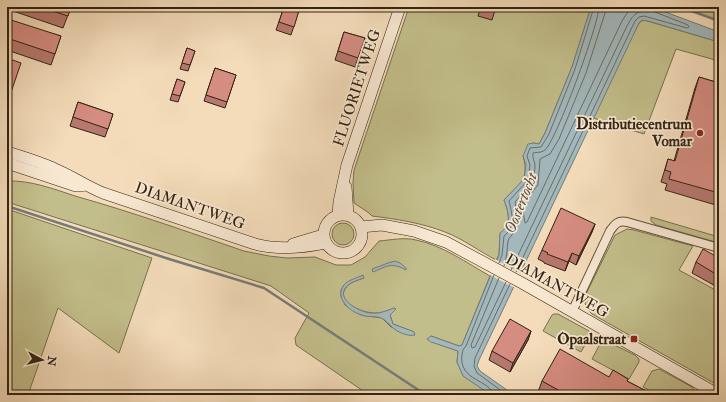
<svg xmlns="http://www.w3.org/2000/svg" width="726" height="402" font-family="'IM FELL Double Pica',serif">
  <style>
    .green { fill: #c2be8b; stroke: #7a704e; fill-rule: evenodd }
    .water { fill: #a2b8bc; stroke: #757c78 }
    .pier { fill: #f4dcba }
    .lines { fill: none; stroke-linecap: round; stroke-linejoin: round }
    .shore { stroke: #6a6d67; stroke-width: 1 }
    .stream { stroke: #757c78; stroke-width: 2.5 }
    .street-casing { stroke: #62503c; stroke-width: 10 }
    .secondary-casing { stroke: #322212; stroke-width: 12 }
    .street { stroke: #f8e8d2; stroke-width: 8 }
    .secondary { stroke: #f8e8d2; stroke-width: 11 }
    .wall { fill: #b7786f; stroke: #322212 }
    .shaded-wall { fill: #95625a; stroke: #322212 }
    .building { fill: #d58c81; stroke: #322212 }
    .poi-dot { fill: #8f2418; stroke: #f8e8d2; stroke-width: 1.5 }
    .labels { text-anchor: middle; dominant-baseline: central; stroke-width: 3.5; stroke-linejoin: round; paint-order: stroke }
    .street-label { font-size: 15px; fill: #322212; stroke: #f8e8d2 }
    .poi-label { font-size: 15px; font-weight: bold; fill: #322212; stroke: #f8e8d2; text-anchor: end }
    .water-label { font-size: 16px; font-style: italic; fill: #544f45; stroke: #f8e8d2 }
  </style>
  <rect width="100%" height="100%" fill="#f4dcba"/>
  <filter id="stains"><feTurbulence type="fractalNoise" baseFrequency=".005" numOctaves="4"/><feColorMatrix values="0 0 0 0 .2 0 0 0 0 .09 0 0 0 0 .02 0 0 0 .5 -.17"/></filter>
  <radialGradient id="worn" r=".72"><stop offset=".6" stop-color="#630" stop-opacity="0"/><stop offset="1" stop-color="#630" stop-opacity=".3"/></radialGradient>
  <g class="green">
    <path d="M409,7H591L572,67L545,133L539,144L533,143L523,156C530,180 519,184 504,200C509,213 512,225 500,234L499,255L496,260C479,251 463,239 445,232C422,223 396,219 372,216L369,213L354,203L353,183L354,170Z"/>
    <polygon points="679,7 719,7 719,21"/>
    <polygon points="644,20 719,42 719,61 676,49 644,134 593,118 635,30 640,22"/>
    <path d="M7,181C30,180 54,189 75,196C132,212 188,232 244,251L269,256L287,258L315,257L336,265H351L365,257L379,241C391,240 404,237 416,240C442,245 467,263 490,276L462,345L459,346L431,336L438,344L458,351L457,362L463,375L491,395H369L296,345L295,338L309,313L271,286L7,202ZM364,278C358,280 348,283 345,289C336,304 366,314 377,313C383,313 389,310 395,308L390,315L393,324L414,332L391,327L382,318L361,315L345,305L341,296V290L344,285L352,280Z"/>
    <polygon points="7,209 152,258 119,353 58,308 28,395 7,395"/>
    <polygon points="651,217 719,237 719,243 656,225 651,221"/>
    <circle cx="343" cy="234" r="11"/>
    <path d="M627,229L634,230L693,246L679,270L719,292V386L592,314C586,308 584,304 585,296L615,235Z"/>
    <polygon points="554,314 558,314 589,331 590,336 581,352 543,331 552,315"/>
    <polygon points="604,340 635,355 639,359 639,362 629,379 592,359 600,344"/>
    <polygon points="659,369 692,387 694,390 693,395 658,395 643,387 652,371"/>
  </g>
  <g class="water">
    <path d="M591,7H652L719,32V42L648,21L642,20L639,23L479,360L477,366L480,371L514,395H491L463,376L457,362L458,351L431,342L427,339L431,336L459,346L462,345L499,255L500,233C512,225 509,213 504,200L524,179L526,165L523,156L528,144L533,143L539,144L545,133L572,67Z"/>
    <path d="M395,261L400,263L406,268V270C392,262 387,266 373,272L372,269L388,263Z"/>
    <path d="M363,275L364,278C358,280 351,282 347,286C334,299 360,312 370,313C379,314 386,311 394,308L396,309L390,315L393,324L412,331L414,332L415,335C407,337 395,331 390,325C387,323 386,320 383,319C377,315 368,318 362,315C350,312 334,298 344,285C348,280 357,278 363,275Z"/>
  </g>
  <polygon class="pier" points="495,259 522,274 515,288 488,274"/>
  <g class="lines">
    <g class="shore">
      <polyline points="605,7 605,13 586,73 559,139 550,154 540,159 538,185 522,204 525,223 527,222 621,23 627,13 635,7"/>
      <path d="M499,263L502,255L504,236C516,226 512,214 509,201L528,180L530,165L527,156L530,148L541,147L549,134L575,69L594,7"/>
      <path d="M504,266C507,257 507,250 508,241C509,237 512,236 513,233C519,222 517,214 515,202C527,188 534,186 535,166C535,161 532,158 533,153C537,152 541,153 545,150C556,141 599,24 599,7"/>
      <path d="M511,270L627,26C632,16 636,11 647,11L648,7"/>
      <polyline points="516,272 635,21 639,17 644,16 687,28 689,27 688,25 655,12 653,7"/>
      <polyline points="499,278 471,345 472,348 475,347 506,282"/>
      <path d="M493,395C491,379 458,382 462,354C463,350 463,349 466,346L494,275"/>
      <polyline points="507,395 477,373 474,366 475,358 510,284"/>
    </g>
    <g class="stream">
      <polyline points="681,7 719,21"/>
      <polyline points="7,206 169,259 264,288 426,395"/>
    </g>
    <defs>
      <path id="street" d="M572,312L610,231C615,224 618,220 627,222L719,248"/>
      <g id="secondary">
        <path d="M7,152C23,157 40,162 55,169C72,176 86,186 103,193L255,244C278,250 303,248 326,243"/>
        <polyline points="7,163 76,186 82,186"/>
        <polyline points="346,187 348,215"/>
        <circle cx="343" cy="234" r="19"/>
        <polyline points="338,215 339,202 347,165 400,7"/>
        <polyline points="361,227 382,225 414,231 446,242 522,283 719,395"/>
        <polyline points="293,244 323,235"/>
      </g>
    </defs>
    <use href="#street" class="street-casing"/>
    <use href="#secondary" class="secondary-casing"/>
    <use href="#street" class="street"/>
    <use href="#secondary" class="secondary"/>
  </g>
  <g class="wall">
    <polygon points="11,7 71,7 63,28 10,10"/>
    <polygon points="284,7 300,7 291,35 276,30"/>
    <polygon points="481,7 496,7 492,20 478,16"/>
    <polygon points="7,21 61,36 51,65 7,50"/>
    <polygon points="344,32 365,38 355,67 335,60"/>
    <polygon points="187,48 195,51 188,71 180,69"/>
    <polygon points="215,68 236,75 225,108 204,101"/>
    <polygon points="699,77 719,83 719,206 665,190 667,184 661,182 668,159 674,161 695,88"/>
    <polygon points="177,79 185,82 178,102 170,100"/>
    <polygon points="78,102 113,114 105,137 70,126"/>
    <polygon points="595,224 592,232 576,265 569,261 565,271 544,263 544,262 538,259 542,250"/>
    <polygon points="719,258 719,288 692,273 696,262"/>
    <polygon points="531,331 528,340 510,372 489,360 492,351"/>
    <polygon points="609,377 628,379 627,381 650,393 656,395 542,395 538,392 542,381"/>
  </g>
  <g class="shaded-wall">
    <polygon points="595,224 592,232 576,265 579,256"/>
    <polygon points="572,253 569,261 565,271 568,262"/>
    <polygon points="531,331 528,340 510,372 513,363"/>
  </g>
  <g class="building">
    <polygon points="40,7 71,7 68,16"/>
    <polygon points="284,7 300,7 294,27 279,22"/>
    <polygon points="8,19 61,36 55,54 7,38 7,21"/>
    <polygon points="344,32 365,38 358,58 338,51"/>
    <polygon points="187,48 195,51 190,65 182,63"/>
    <polygon points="7,58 21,63 7,104"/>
    <polygon points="215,68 236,75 227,102 206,95"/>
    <polygon points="699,77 719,83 719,193 669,179 671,172 665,170 668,159 675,161"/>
    <polygon points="177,79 185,82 180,96 172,94"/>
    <polygon points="78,102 113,114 108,129 73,117"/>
    <polygon points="561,208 595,224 579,256 572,253 568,262 547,254 548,253 542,250"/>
    <polygon points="703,249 719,258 719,276 696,262"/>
    <polygon points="510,319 531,331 513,363 492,351"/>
    <polygon points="560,349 609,377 613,370 628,379 627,381 650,393 651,392 656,395 567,395 542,381"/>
  </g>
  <g class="poi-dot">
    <circle cx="700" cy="133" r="4"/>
    <rect x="630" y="335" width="8" height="8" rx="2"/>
  </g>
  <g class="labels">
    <g class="street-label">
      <text transform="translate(357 88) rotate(-72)">FLUORIETWEG</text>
      <text transform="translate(190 206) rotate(19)">DIAMANTWEG</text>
      <text transform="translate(557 286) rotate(29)">DIAMANTWEG</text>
    </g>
    <g class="poi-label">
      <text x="692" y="124">Distributiecentrum<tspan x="692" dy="17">Vomar</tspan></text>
      <text x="626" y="339">Opaalstraat</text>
    </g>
    <g class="water-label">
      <text transform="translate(521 203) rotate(-68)">Oostertocht</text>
    </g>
  </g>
  <rect width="726" height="402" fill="none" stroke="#f4dcba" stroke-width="24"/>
  <rect x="8" y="8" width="710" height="386" fill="none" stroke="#322212" stroke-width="2"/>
  <rect x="12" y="12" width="702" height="378" fill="none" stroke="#322212"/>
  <g transform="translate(42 360) rotate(97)" stroke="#f8e8d2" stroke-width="3" paint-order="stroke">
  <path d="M0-3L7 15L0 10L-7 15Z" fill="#322212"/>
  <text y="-6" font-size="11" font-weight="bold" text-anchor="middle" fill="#322212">N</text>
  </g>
  <rect width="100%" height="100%" filter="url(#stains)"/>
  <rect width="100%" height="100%" fill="url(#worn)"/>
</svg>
